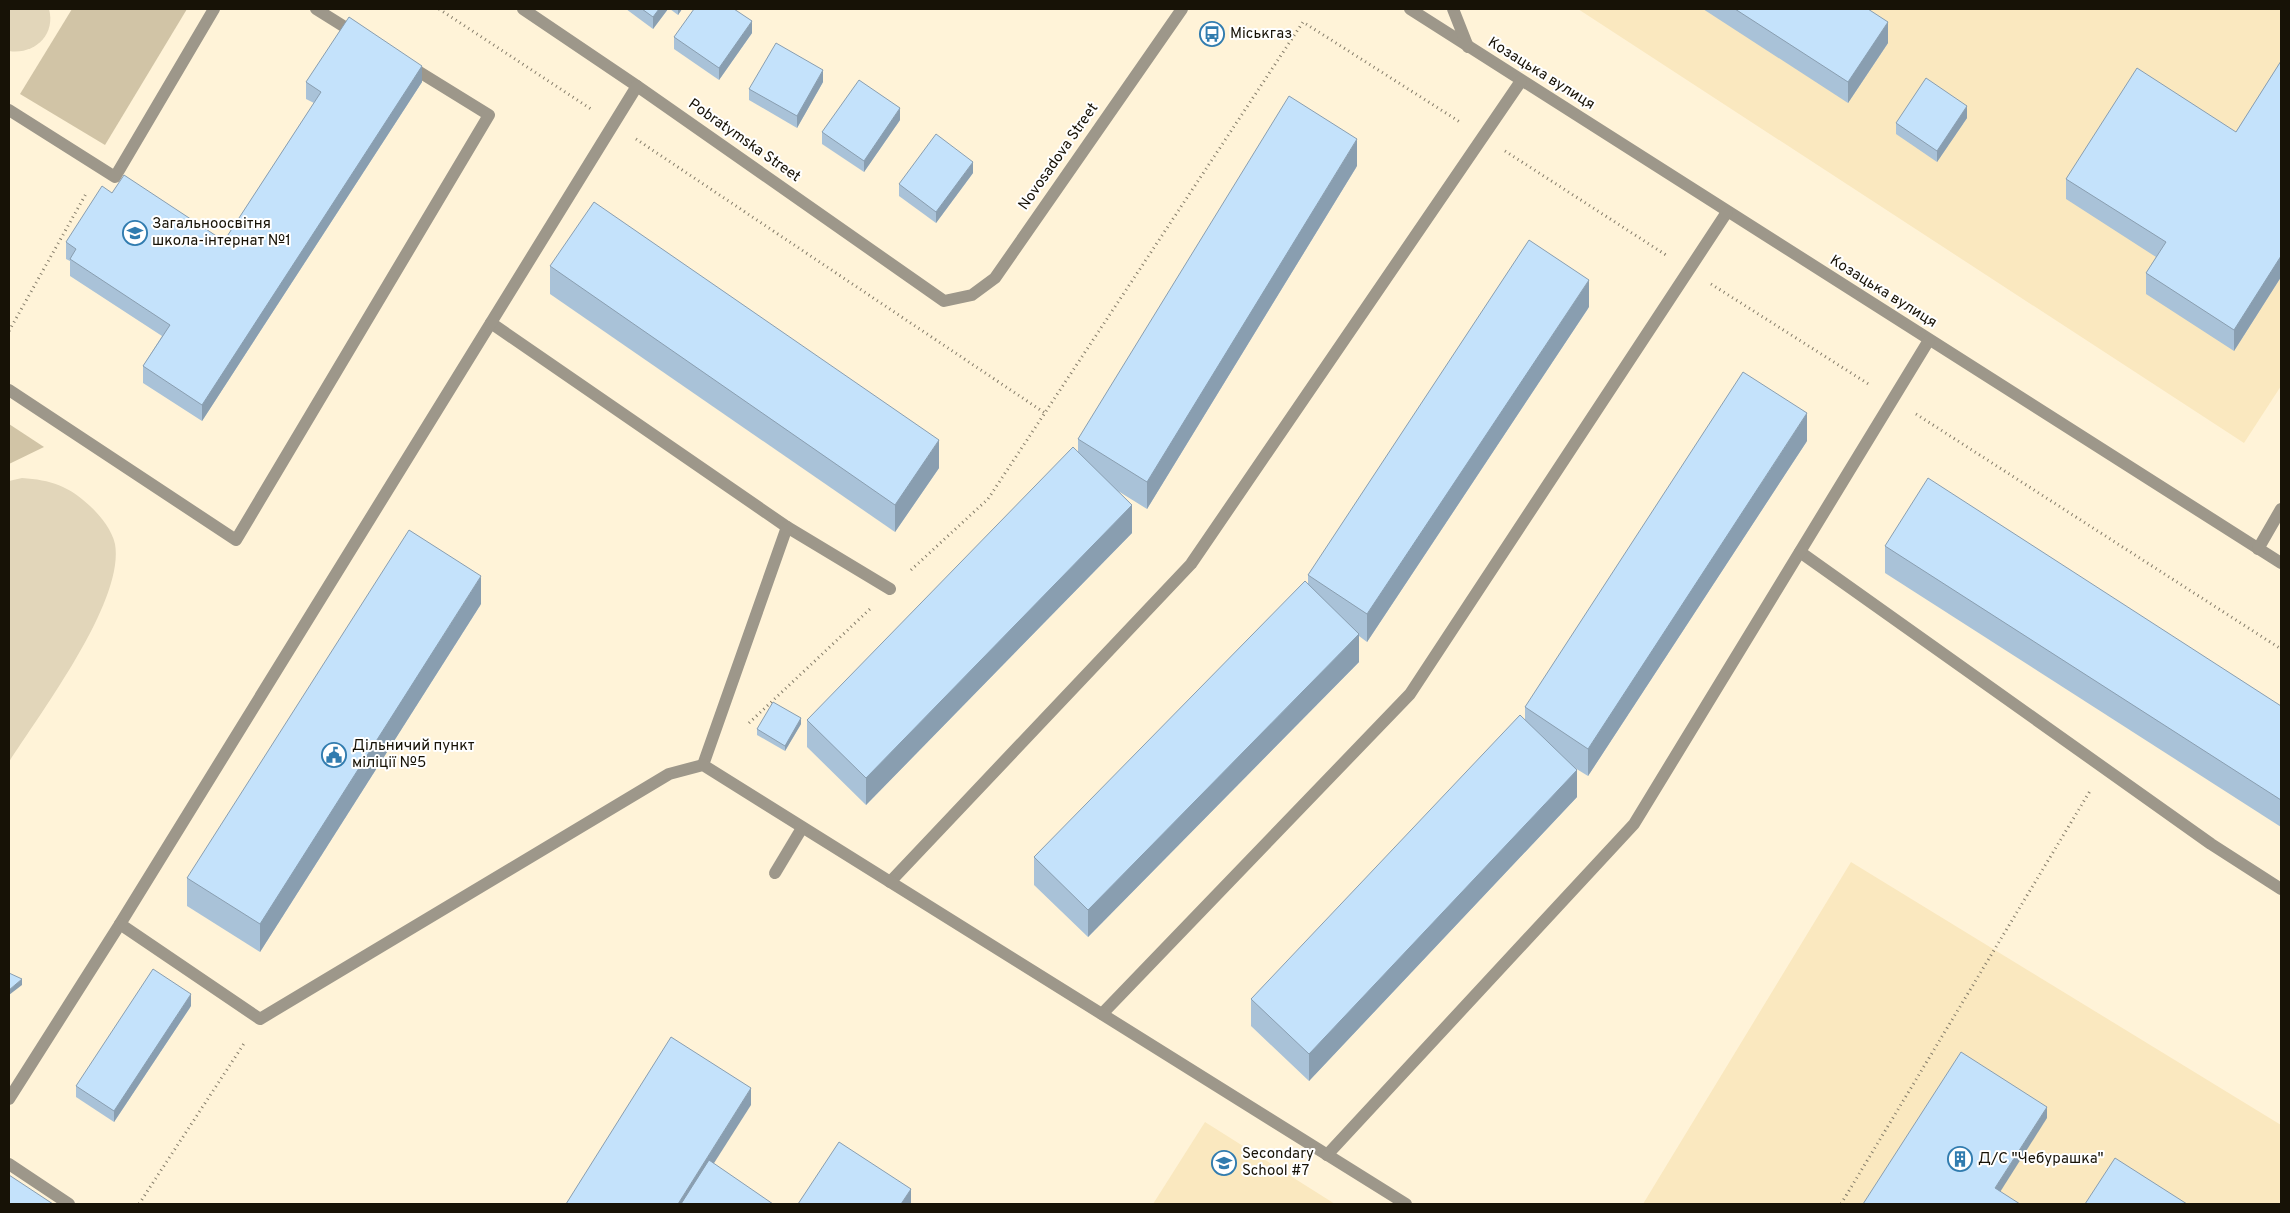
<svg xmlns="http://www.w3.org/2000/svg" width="2290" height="1213" font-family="Overpass,sans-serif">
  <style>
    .built { fill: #fae8bf }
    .green { fill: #e2d6ba }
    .forest { fill: #d1c4a6 }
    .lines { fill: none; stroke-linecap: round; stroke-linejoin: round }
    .path { stroke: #847c69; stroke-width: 3; stroke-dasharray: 1 4; stroke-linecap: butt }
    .minor { stroke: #9d978a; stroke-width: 12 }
    .wall { fill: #a9c2d8 }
    .shaded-wall { fill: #899eb0 }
    .building { fill: #c4e2fb; stroke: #899eb0 }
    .labels { text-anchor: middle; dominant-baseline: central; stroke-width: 4; stroke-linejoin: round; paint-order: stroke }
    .poi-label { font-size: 15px; fill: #171206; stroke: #fff; text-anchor: start }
    .street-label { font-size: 15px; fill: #171206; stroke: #fff }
  </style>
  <rect width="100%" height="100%" fill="#fff3d8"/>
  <g class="built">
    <polygon points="1578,9 2281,9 2281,386 2244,443"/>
    <polygon points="1851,862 2281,1125 2281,1204 1643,1204"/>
    <polygon points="1205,1122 1335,1204 1153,1204"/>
  </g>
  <g class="green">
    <path d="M9,9H49C56,35 34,55 9,51Z"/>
    <path d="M22,478C51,480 69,486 90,506C100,515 112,530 115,544C125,601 40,713 9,762V481Z"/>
  </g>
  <g class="forest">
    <polygon points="72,9 187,9 105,145 20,94"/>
    <polygon points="9,424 44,447 9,464"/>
  </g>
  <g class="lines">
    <g class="path">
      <polyline points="439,9 591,109"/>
      <polyline points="636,139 1045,413"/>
      <polyline points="1505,151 1666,255"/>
      <polyline points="1711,284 1870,385"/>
      <polyline points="9,331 87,192"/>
      <polyline points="1916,414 2281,649"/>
      <polyline points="911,570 988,499 1303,22 1460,122"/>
      <polyline points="749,723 870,609"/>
      <polyline points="139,1204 245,1042"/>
      <polyline points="1841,1204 2090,791"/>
    </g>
    <g class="minor">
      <polyline points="316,9 356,34"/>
      <polyline points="523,9 637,86 944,301 972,295 995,278 1182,9"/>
      <polyline points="1410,9 2281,563"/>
      <polyline points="1453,9 1468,47"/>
      <polyline points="9,110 115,177 214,9"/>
      <polyline points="491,323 787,527 890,589"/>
      <polyline points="9,390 236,540 489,115 408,65"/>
      <polyline points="2258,549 2281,509"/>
      <polyline points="1800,552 2211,844 2281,889"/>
      <polyline points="703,765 787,527"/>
      <polyline points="775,873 802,828"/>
      <polyline points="890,882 1191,564 1521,81"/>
      <polyline points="120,924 637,86"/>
      <polyline points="1102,1014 1410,694 1727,212"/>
      <polyline points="9,1099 120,924 260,1019 669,774 703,765 1406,1204"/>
      <polyline points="1327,1155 1634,824 1929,340"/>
      <polyline points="9,1164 69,1204"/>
    </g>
  </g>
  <g class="wall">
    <polygon points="626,9 668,9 653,29"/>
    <polygon points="670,9 682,9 678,15"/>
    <polygon points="1703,9 1868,9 1888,43 1848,103"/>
    <polygon points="752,33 719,80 674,49 674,37"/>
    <polygon points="2281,61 2281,277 2234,351 2146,294 2146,273 2156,257 2066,199 2066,179 2236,132"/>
    <polygon points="306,82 422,82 202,421 143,383 143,366 162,336 70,276 70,261 66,259 66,242 224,241 314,103 306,99"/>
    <polygon points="823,82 797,128 749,100 749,89"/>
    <polygon points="1967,118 1937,162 1896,134 1896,123"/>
    <polygon points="900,120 864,172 822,144 822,132"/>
    <polygon points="1357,166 1147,509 1118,491 1132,533 866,805 807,747 807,720 1078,452 1078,439"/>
    <polygon points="973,173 936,223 899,196 899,184"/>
    <polygon points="550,266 939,468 895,532 550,294"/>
    <polygon points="1589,307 1367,642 1359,636 1359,662 1088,937 1034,885 1034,857 1308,585 1308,575"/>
    <polygon points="1807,441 1588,776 1575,768 1577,797 1309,1081 1251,1026 1251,999 1525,719 1525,707"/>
    <polygon points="1885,546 2281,706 2281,827 1885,573"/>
    <polygon points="481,604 260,952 187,906 187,878"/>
    <polygon points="801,724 785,751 757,735 757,729"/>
    <polygon points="191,1006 114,1122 76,1097 76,1086"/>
  </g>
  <g class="shaded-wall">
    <polygon points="659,9 668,9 653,29 653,17"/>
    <polygon points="678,9 682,9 678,15"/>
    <polygon points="752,21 752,33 719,80 719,68"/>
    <polygon points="1888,22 1888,43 1848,103 1848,82"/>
    <polygon points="422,66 422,82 202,421 202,405"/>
    <polygon points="823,70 823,82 797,128 797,116"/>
    <polygon points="1967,106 1967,118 1937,162 1937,151"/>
    <polygon points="900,108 900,120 864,172 864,161"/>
    <polygon points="1357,139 1357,166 1147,509 1147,482"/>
    <polygon points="973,162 973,173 936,223 936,212"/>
    <polygon points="2281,256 2281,277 2234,351 2234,330"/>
    <polygon points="1589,280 1589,307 1367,642 1367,614"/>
    <polygon points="1807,413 1807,441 1588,776 1588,749"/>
    <polygon points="939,440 939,468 895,532 895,505"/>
    <polygon points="1132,505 1132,533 866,805 866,778"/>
    <polygon points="481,576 481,604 260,952 260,924"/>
    <polygon points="1359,634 1359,662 1088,937 1088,910"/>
    <polygon points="801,718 801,724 785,751 785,746"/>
    <polygon points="1577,770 1577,797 1309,1081 1309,1054"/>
    <polygon points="22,979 22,985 9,995 9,990"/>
    <polygon points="191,994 191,1006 114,1122 114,1111"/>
    <polygon points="751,1088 751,1105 688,1204 678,1204"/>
    <polygon points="2047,1107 2047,1118 1995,1200 1995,1188"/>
    <polygon points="911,1189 911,1204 901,1204"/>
  </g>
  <g class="building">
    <polygon points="642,9 659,9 653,17"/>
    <polygon points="694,9 734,9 752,21 719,68 674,37"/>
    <polygon points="1735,9 1868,9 1888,22 1848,82"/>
    <polygon points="349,17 422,66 202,405 143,366 170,325 70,259 76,249 66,242 102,186 112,193 124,175 224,241 321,92 306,82"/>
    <polygon points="776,43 823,70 797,116 749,89"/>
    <polygon points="2281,61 2281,256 2234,330 2146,273 2166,242 2066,179 2137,68 2236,132"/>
    <polygon points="1926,78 1967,106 1937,151 1896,123"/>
    <polygon points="859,80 900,108 864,161 822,132"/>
    <polygon points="1289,96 1357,139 1147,482 1078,439"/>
    <polygon points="936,134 973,162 936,212 899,184"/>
    <polygon points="594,202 939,440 895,505 550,266"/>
    <polygon points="1529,240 1589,280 1367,614 1308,575"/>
    <polygon points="1743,372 1807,413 1588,749 1525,707"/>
    <polygon points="1073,447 1132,505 866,778 807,720"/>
    <polygon points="1928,478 2281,706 2281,800 1885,546"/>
    <polygon points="409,530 481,576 260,924 187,878"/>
    <polygon points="1305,581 1359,634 1088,910 1034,857"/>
    <polygon points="773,702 801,718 785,746 757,729"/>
    <polygon points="1520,715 1577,770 1309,1054 1251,999"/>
    <polygon points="153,969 191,994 114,1111 76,1086"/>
    <polygon points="9,973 22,979 9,990"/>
    <polygon points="671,1037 751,1088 678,1204 566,1204"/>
    <polygon points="1961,1052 2047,1107 1995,1188 2020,1204 1863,1204"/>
    <polygon points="839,1142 911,1189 901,1204 798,1204"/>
    <polygon points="2115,1158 2187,1204 2085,1204"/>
    <polygon points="709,1160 773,1204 681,1204"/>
    <polygon points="9,1175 53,1204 9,1204"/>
  </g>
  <defs>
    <symbol id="bus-ring" viewBox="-11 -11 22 22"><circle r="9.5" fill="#fff" stroke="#317caf" stroke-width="1.5"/><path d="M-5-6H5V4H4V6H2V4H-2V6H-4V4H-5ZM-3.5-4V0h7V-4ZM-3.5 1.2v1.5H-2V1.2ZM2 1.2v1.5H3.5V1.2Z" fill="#317caf"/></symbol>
    <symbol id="school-ring" viewBox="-11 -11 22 22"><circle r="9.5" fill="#fff" stroke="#317caf" stroke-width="1.5"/><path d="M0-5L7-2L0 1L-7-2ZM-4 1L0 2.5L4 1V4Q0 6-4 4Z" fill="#317caf"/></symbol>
    <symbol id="civic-ring" viewBox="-11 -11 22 22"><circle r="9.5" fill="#fff" stroke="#317caf" stroke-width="1.5"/><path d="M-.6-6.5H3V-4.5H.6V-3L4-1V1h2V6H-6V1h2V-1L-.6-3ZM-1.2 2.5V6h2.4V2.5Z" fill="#317caf"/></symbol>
    <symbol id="building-ring" viewBox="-11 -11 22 22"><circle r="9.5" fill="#fff" stroke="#317caf" stroke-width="1.5"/><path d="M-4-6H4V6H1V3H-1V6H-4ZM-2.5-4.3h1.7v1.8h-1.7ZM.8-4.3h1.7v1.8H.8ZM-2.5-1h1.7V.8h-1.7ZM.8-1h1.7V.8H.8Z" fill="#317caf"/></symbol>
  </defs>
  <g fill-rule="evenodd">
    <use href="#bus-ring" x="1198" y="20" width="28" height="28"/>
    <use href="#school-ring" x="121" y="219" width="28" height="28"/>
    <use href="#civic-ring" x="320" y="741" width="28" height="28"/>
    <use href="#building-ring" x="1946" y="1145" width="28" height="28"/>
    <use href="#school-ring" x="1210" y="1149" width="28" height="28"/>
  </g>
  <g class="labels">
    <g class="poi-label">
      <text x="1230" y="34">Міськгаз</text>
      <text x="152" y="224">Загальноосвітня<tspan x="152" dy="17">школа-інтернат №1</tspan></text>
      <text x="352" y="746">Дільничий пункт<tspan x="352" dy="17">міліції №5</tspan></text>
      <text x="1242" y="1154">Secondary<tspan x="1242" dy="17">School #7</tspan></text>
      <text x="1978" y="1159">Д/С "Чебурашка"</text>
    </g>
    <g class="street-label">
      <text transform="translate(1541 74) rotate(32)">Козацька вулиця</text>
      <text transform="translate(744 141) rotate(35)">Pobratymska Street</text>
      <text transform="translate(1059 157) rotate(-55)">Novosadova Street</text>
      <text transform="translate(1883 292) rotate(32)">Козацька вулиця</text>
    </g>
  </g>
  <rect width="2290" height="1213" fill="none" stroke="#171206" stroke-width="20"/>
</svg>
